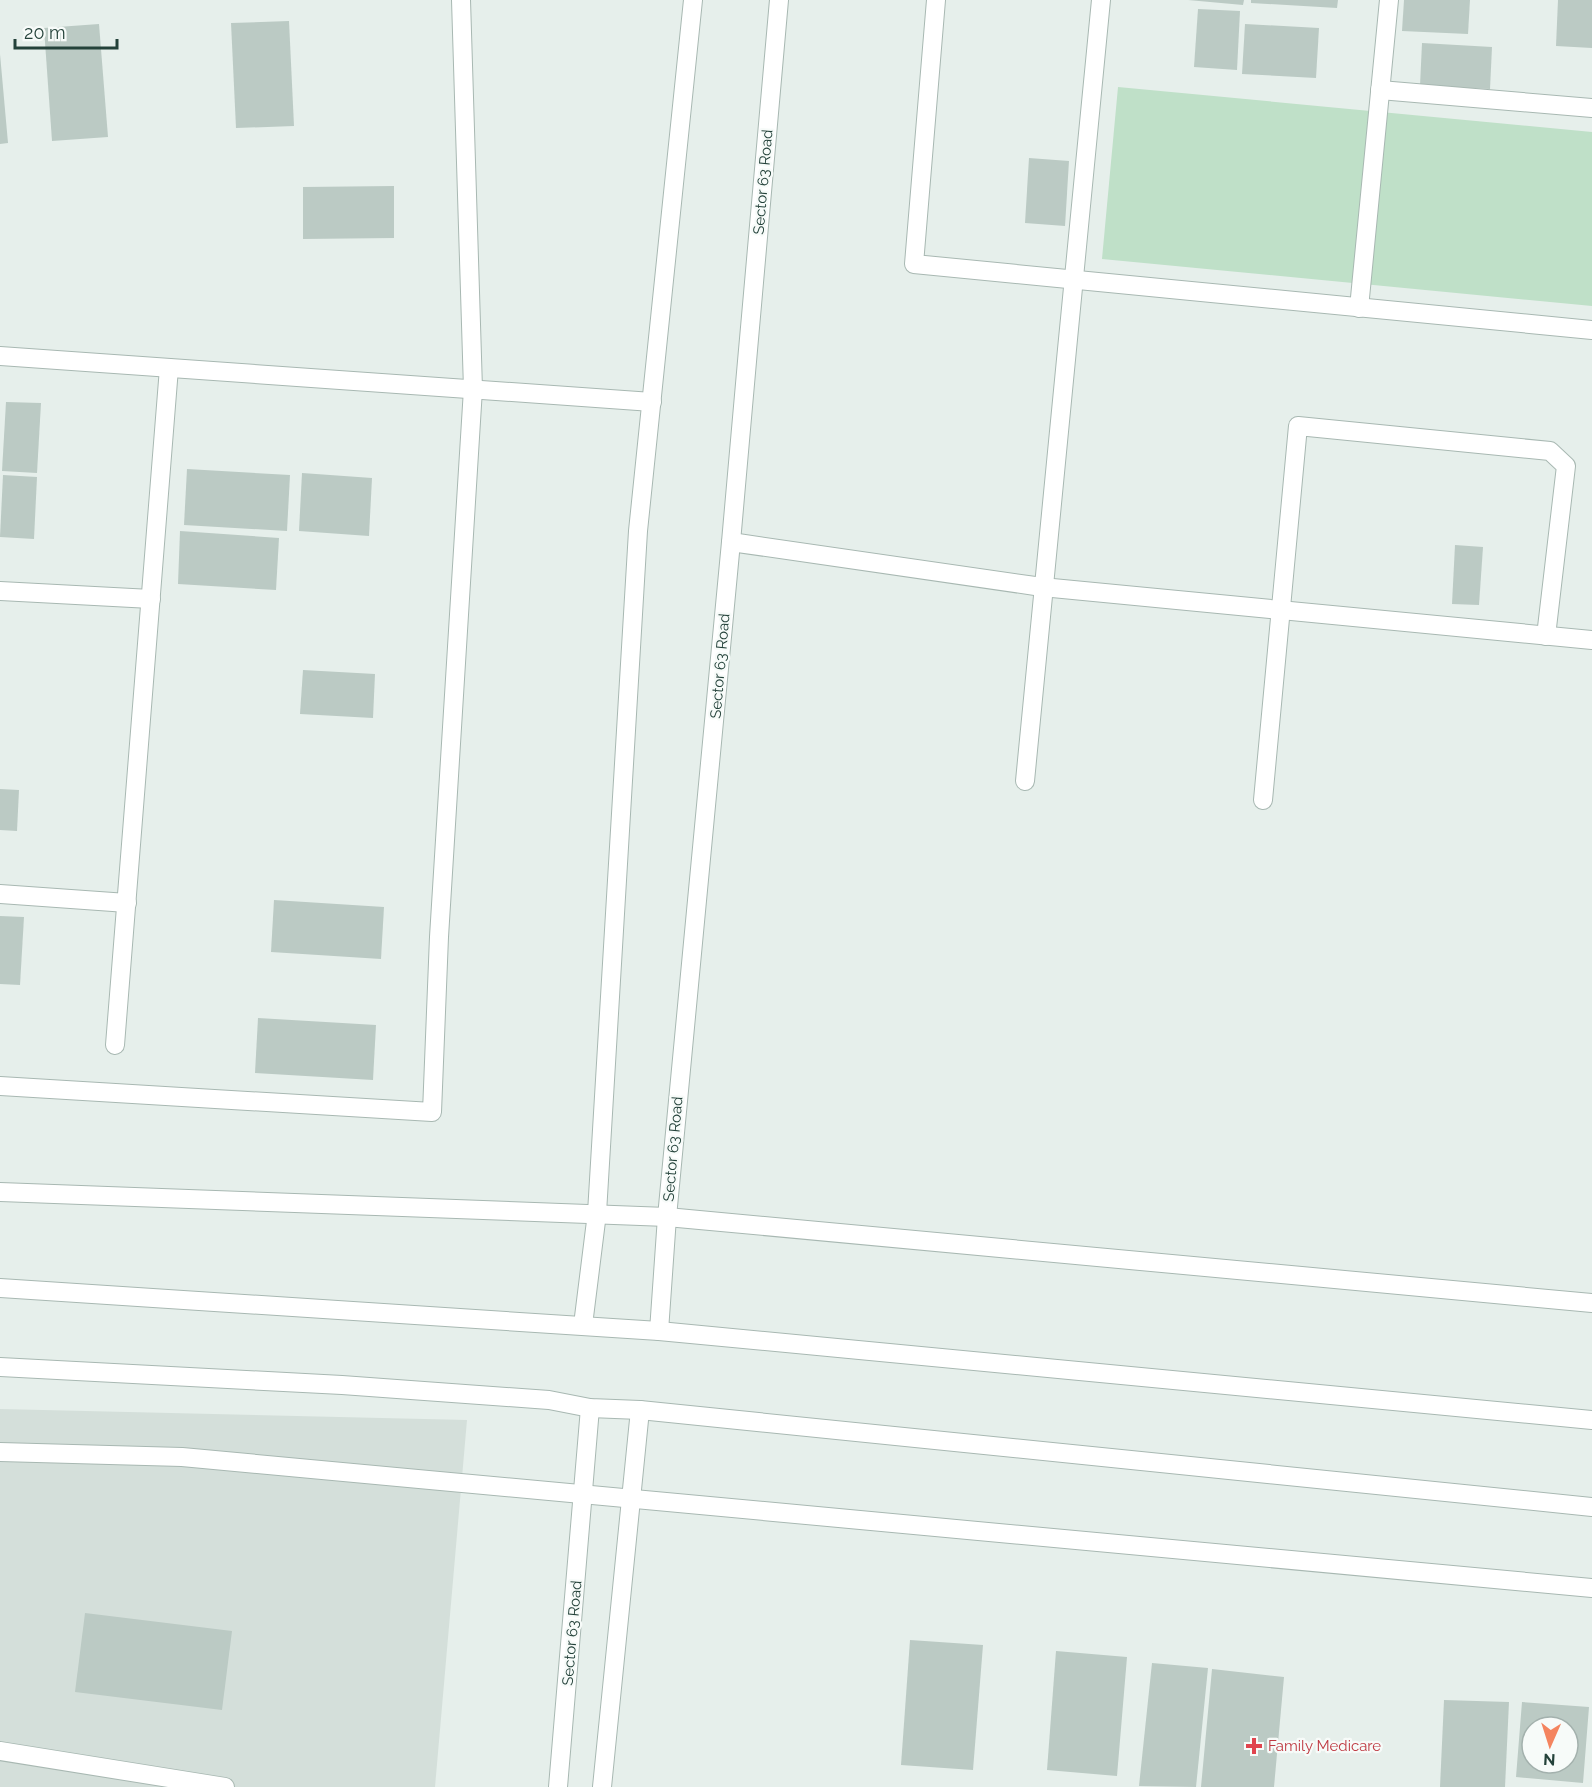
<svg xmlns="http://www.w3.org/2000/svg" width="1592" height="1787" font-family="Raleway,sans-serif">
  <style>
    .built { fill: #d4dfda }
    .green { fill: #bfe0c8 }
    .building { fill: #bbcac4; fill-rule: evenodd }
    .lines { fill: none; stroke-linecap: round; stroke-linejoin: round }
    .minor-casing { stroke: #a8b8b2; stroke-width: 20 }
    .minor { stroke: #fff; stroke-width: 18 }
    .health-dot { fill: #e0444e; stroke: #f7fbf9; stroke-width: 2 }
    .labels { text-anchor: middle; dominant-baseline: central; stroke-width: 4.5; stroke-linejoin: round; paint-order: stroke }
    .street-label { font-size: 15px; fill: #24423a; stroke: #f7fbf9 }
    .health-label { font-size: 15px; fill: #be3a42; stroke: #f7fbf9; text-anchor: start }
  </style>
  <rect width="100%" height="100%" fill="#e6efeb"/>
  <polygon class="built" points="0,1409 467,1420 435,1787 0,1787"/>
  <polygon class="green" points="1118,87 1592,132 1592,306 1102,259"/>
  <g class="building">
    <polygon points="1188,0 1244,0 1243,5"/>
    <polygon points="1251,0 1338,0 1337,8 1251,3"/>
    <polygon points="1404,0 1470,0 1468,34 1402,31"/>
    <polygon points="1558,0 1592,0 1592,48 1556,46"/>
    <polygon points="1198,9 1240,11 1237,70 1194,67"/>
    <polygon points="289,21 294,126 236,128 231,23"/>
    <polygon points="99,24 108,137 52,141 44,28"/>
    <polygon points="1245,24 1319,28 1316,78 1242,74"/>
    <polygon points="1422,43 1492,47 1490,89 1420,86"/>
    <polygon points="0,54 8,143 0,144"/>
    <polygon points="1029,158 1069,161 1065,226 1025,223"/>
    <polygon points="394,186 394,238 303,239 303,187"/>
    <polygon points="6,402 41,403 37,473 2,471"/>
    <polygon points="187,469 290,475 287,531 184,525"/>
    <polygon points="302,473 372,478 369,536 299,531"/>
    <polygon points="3,475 37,477 34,539 0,537"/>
    <polygon points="180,531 279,538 276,590 178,584"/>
    <polygon points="1455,545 1483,547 1479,605 1452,604"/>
    <polygon points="303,670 375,674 373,718 300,714"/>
    <polygon points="0,789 19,790 17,831 0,830"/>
    <polygon points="274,900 384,907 381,959 271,952"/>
    <polygon points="0,916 24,917 20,985 0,984"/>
    <polygon points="258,1018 376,1025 373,1080 255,1073"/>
    <polygon points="85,1613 232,1631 222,1710 75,1692"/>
    <polygon points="910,1640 983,1645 973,1770 901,1765"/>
    <polygon points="1056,1651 1127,1657 1117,1776 1047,1770"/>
    <polygon points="1152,1663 1208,1668 1196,1787 1139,1786"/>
    <polygon points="1212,1669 1284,1677 1274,1787 1201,1787"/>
    <polygon points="1444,1700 1509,1702 1505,1787 1440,1787"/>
    <path d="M1522,1702L1589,1707L1583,1783L1516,1777ZM1532,1727H1568V1763H1532Z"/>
  </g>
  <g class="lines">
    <defs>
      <g id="minor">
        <polyline points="936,0 914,264 1592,330"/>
        <polyline points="1380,90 1592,108"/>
        <polyline points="1359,308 1389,0"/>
        <polyline points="0,356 652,402"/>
        <polyline points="731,542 1042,587 1592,640"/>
        <polyline points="0,591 151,599"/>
        <polyline points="1025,781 1101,0"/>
        <polyline points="1263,800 1298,426 1550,451 1566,466 1546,636"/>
        <polyline points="0,894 127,903"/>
        <polyline points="115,1045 169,368"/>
        <polyline points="0,1086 432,1112 439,937 473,389 461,0"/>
        <polyline points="0,1192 667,1217 1592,1303"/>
        <polyline points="0,1288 659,1331 1592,1420"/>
        <polyline points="583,1325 597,1213 638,531 693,0"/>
        <polyline points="659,1331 667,1217 731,542 779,0"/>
        <polyline points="0,1367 342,1385 549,1400 590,1408 640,1410 1592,1507"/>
        <polyline points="0,1452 182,1457 1592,1588"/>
        <polyline points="0,1751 225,1787"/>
        <polyline points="558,1787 590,1408"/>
        <polyline points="602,1787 640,1410"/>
      </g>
    </defs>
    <use href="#minor" class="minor-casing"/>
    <use href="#minor" class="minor"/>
  </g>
  <path class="health-dot" d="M1251 1737h6v6h6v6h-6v6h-6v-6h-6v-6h6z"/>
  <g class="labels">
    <g class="street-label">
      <text transform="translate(763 182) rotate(-85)">Sector 63 Road</text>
      <text transform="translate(720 666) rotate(-85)">Sector 63 Road</text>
      <text transform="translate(673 1149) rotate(-85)">Sector 63 Road</text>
      <text transform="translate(572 1633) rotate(-85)">Sector 63 Road</text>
    </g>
    <g class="health-label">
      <text x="1268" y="1746">Family Medicare</text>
    </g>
  </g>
  <g transform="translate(1550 1745) rotate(183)"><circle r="28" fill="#f7fbf9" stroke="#a3b1ad" stroke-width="1.5"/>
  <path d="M0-4.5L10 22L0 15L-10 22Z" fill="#f4845f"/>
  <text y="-9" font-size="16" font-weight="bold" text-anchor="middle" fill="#24423a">N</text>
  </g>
  <path d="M15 39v9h102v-9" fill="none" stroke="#24423a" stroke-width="3"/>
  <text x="24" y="39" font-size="18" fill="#24423a" stroke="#f7fbf9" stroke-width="4.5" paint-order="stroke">20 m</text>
</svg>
